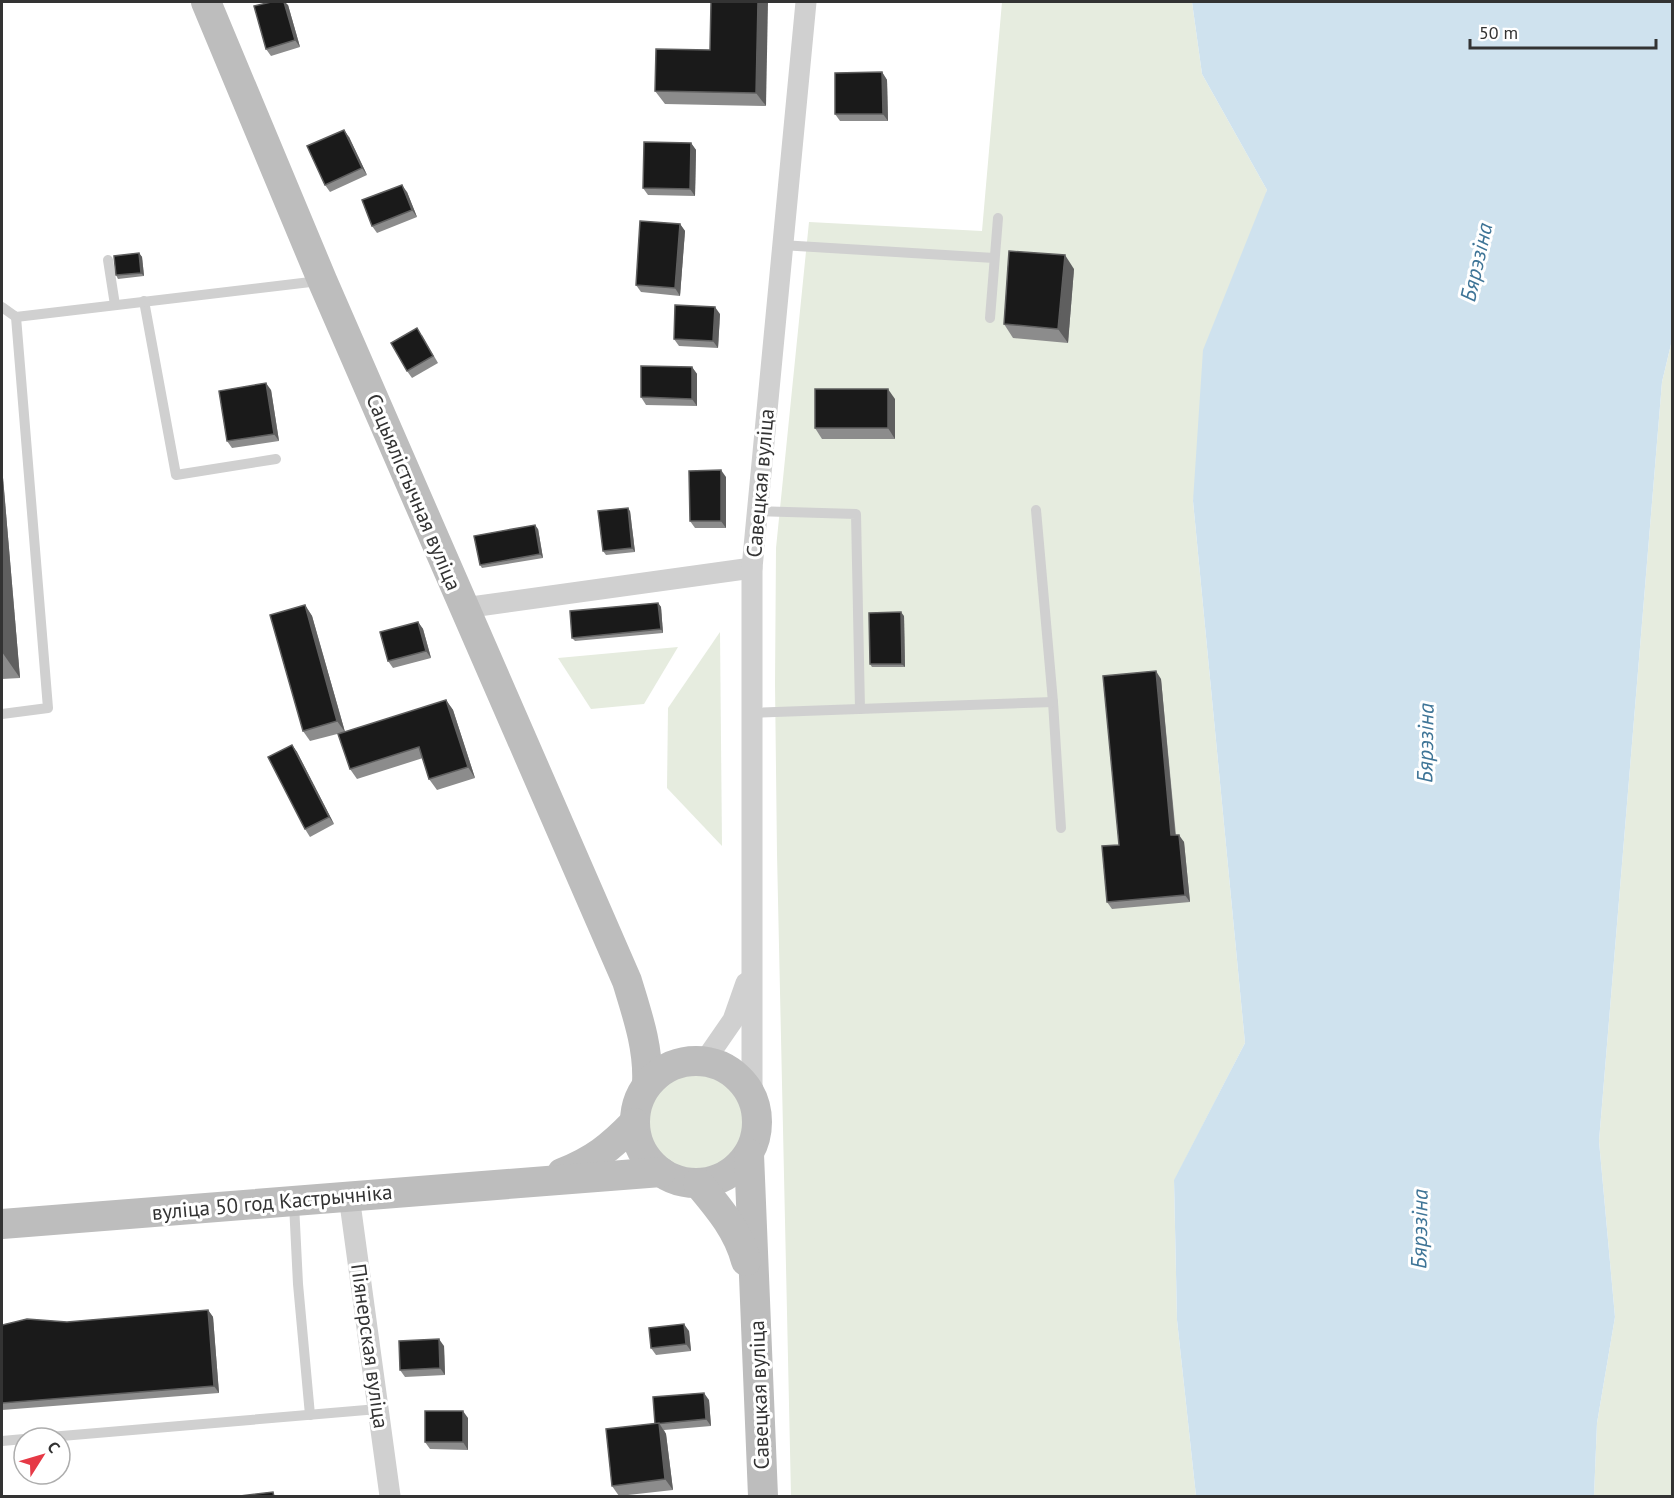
<svg xmlns="http://www.w3.org/2000/svg" width="1674" height="1498" font-family="'PT Sans',sans-serif">
  <style>
    .green { fill: #e6ecdf }
    .water { fill: #cfe2ee }
    .lines { fill: none; stroke-linecap: round; stroke-linejoin: round }
    .lane { stroke: #d0d0d0; stroke-width: 10 }
    .street { stroke: #d0d0d0; stroke-width: 21 }
    .secondary { stroke: #bdbdbd; stroke-width: 30 }
    .wall { fill: #8c8c8c }
    .shaded-wall { fill: #5f5f5f }
    .building { fill: #1a1a1a; stroke: #5f5f5f; stroke-width: 1.5 }
    .labels { text-anchor: middle; dominant-baseline: central; stroke-width: 6; stroke-linejoin: round; paint-order: stroke }
    .street-label { font-size: 21px; fill: #333; stroke: #fff }
    .water-label { font-size: 22px; font-style: italic; fill: #3f7597; stroke: #fff }
  </style>
  <rect width="100%" height="100%" fill="#fff"/>
  <g class="green">
    <polygon points="1002,2 1192,2 1202,74 1267,190 1193,501 1245,1043 1174,1181 1177,1320 1196,1496 791,1496 777,854 775,684 776,548 809,222 982,231"/>
    <polygon points="1672,340 1672,1496 1594,1496 1597,1423 1615,1317 1599,1141 1662,382"/>
    <polygon points="720,632 722,846 667,788 668,708"/>
    <polygon points="678,647 644,704 591,709 558,658"/>
    <circle cx="695" cy="1122" r="49"/>
  </g>
  <polygon class="water" points="1192,2 1672,2 1672,340 1662,382 1599,1141 1615,1317 1597,1423 1594,1496 1196,1496 1177,1320 1174,1180 1245,1043 1193,501 1203,350 1267,190 1202,74"/>
  <g class="lines">
    <g class="lane">
      <polyline points="781,245 994,258"/>
      <polyline points="108,260 115,305"/>
      <polyline points="144,301 176,475 276,459"/>
      <polyline points="2,307 16,317 319,281"/>
      <polyline points="990,318 998,218"/>
      <polyline points="1036,510 1053,702 1061,828"/>
      <polyline points="757,511 856,514 860,709"/>
      <polyline points="751,713 1053,702"/>
      <polyline points="2,714 48,708 16,317"/>
      <polyline points="294,1204 298,1284 310,1415"/>
      <polyline points="38,1438 378,1409"/>
      <polyline points="2,1441 24,1439"/>
    </g>
    <g class="street">
      <polyline points="464,608 752,568"/>
      <polyline points="704,1062 733,1020 746,983"/>
      <polyline points="752,1096 752,568 806,2"/>
      <polyline points="349,1196 390,1496"/>
    </g>
    <g class="secondary">
      <path d="M206,2L322,280L627,981C637,1014 649,1048 647,1084"/>
      <circle cx="696" cy="1122" r="61"/>
      <polyline points="749,1154 763,1496"/>
      <path d="M562,1173C593,1161 611,1147 634,1123"/>
      <path d="M698,1183C718,1207 738,1230 746,1261"/>
      <polyline points="2,1224 661,1172"/>
    </g>
  </g>
  <g class="wall">
    <polygon points="711,2 766,106 665,104 655,91 710,50"/>
    <polygon points="288,5 300,47 271,56 266,49"/>
    <polygon points="882,72 887,80 888,121 840,121 835,114"/>
    <polygon points="349,137 367,175 330,192 325,185"/>
    <polygon points="691,143 696,150 695,196 648,195 643,188"/>
    <polygon points="407,192 417,217 377,233 372,226"/>
    <polygon points="680,224 685,231 680,296 641,292 636,285"/>
    <polygon points="139,253 142,257 144,276 118,279 116,275"/>
    <polygon points="1074,269 1068,343 1013,338 1004,324"/>
    <polygon points="720,314 718,348 679,346 674,339"/>
    <polygon points="422,335 438,363 412,378 407,371"/>
    <polygon points="692,367 697,374 697,406 646,405 641,397"/>
    <polygon points="271,390 279,441 232,448 227,441"/>
    <polygon points="895,399 895,439 822,439 815,428"/>
    <polygon points="2,466 20,678 2,679"/>
    <polygon points="726,477 726,528 695,528 690,521"/>
    <polygon points="630,511 635,552 606,555 603,551"/>
    <polygon points="538,529 543,558 482,568 480,565"/>
    <polygon points="658,603 661,607 663,633 575,641 572,638"/>
    <polygon points="305,605 312,616 345,732 310,741 303,731"/>
    <polygon points="904,616 905,667 872,667 870,664"/>
    <polygon points="418,622 423,629 431,658 393,668 388,661"/>
    <polygon points="1161,679 1176,835 1184,842 1190,902 1112,909 1107,902 1119,845"/>
    <polygon points="446,700 453,710 475,778 437,790 429,779 423,758 357,779 350,769"/>
    <polygon points="292,745 297,752 334,824 310,837 305,829"/>
    <polygon points="208,1310 213,1317 219,1393 2,1410 2,1325 67,1322"/>
    <polygon points="689,1331 691,1351 656,1355 651,1348"/>
    <polygon points="444,1346 445,1375 405,1377 400,1370"/>
    <polygon points="709,1400 711,1426 664,1430 666,1434 673,1490 619,1496 612,1486 655,1424"/>
    <polygon points="468,1418 468,1450 430,1449 425,1442"/>
  </g>
  <g class="shaded-wall">
    <polygon points="284,2 285,2 288,5 300,47 295,40"/>
    <polygon points="758,2 768,2 766,106 756,93"/>
    <polygon points="882,72 887,80 888,121 883,114"/>
    <polygon points="344,130 349,137 367,175 362,168"/>
    <polygon points="691,143 696,150 695,196 690,189"/>
    <polygon points="402,185 407,192 417,217 412,210"/>
    <polygon points="680,224 685,231 680,296 675,288"/>
    <polygon points="139,253 142,257 144,276 141,273"/>
    <polygon points="1065,255 1074,269 1068,343 1058,329"/>
    <polygon points="715,307 720,314 718,348 713,341"/>
    <polygon points="692,367 697,374 697,406 692,399"/>
    <polygon points="266,383 271,390 279,441 274,434"/>
    <polygon points="888,389 895,399 895,439 888,428"/>
    <polygon points="2,466 20,678 2,652"/>
    <polygon points="721,470 726,477 726,528 721,521"/>
    <polygon points="628,508 630,511 635,552 632,548"/>
    <polygon points="535,525 538,529 543,558 540,554"/>
    <polygon points="658,603 661,607 663,633 661,629"/>
    <polygon points="305,605 312,616 345,732 337,721"/>
    <polygon points="901,612 904,616 905,667 902,664"/>
    <polygon points="418,622 423,629 431,658 426,651"/>
    <polygon points="1156,671 1161,679 1176,842 1171,835"/>
    <polygon points="446,700 453,710 475,778 468,767"/>
    <polygon points="292,745 297,752 334,824 329,817"/>
    <polygon points="1179,835 1184,842 1190,902 1185,895"/>
    <polygon points="208,1310 213,1317 219,1393 214,1386"/>
    <polygon points="684,1324 689,1331 691,1351 686,1344"/>
    <polygon points="439,1339 444,1346 445,1375 440,1368"/>
    <polygon points="704,1393 709,1400 711,1426 706,1419"/>
    <polygon points="463,1411 468,1418 468,1450 463,1442"/>
    <polygon points="659,1423 666,1434 673,1490 665,1479"/>
  </g>
  <g class="building">
    <polygon points="271,2 284,2 295,40 266,49 254,6"/>
    <polygon points="711,2 758,2 756,93 655,91 656,49 710,50"/>
    <polygon points="882,72 883,114 835,114 835,73"/>
    <polygon points="344,130 362,168 325,185 307,146"/>
    <polygon points="644,142 691,143 690,189 643,188"/>
    <polygon points="402,185 412,210 372,226 362,200"/>
    <polygon points="640,221 680,224 675,288 636,285"/>
    <polygon points="1009,251 1065,255 1058,329 1004,324"/>
    <polygon points="139,253 141,273 116,275 114,256"/>
    <polygon points="675,305 715,307 713,341 674,339"/>
    <polygon points="417,328 433,356 407,371 391,343"/>
    <polygon points="641,366 692,367 692,399 641,397"/>
    <polygon points="266,383 274,434 227,441 219,391"/>
    <rect x="815" y="389" width="73" height="39"/>
    <polygon points="721,470 721,521 690,521 689,471"/>
    <polygon points="628,508 632,548 603,551 598,511"/>
    <polygon points="535,525 540,554 480,565 474,536"/>
    <polygon points="658,603 661,629 572,638 570,611"/>
    <polygon points="305,605 337,721 303,731 270,615"/>
    <polygon points="901,612 902,664 870,664 869,613"/>
    <polygon points="418,622 426,651 388,661 380,632"/>
    <polygon points="1156,671 1171,835 1179,835 1185,895 1107,902 1102,846 1119,845 1103,676"/>
    <polygon points="446,700 468,767 429,779 419,747 350,769 338,734"/>
    <polygon points="292,745 329,817 305,829 268,757"/>
    <polygon points="208,1310 214,1386 2,1403 2,1325 27,1319 67,1322"/>
    <polygon points="684,1324 686,1344 651,1348 649,1328"/>
    <polygon points="439,1339 440,1368 400,1370 399,1341"/>
    <polygon points="704,1393 706,1419 655,1424 653,1397"/>
    <rect x="425" y="1411" width="38" height="31"/>
    <polygon points="659,1423 665,1479 612,1486 606,1429"/>
    <polygon points="273,1492 274,1497 232,1497"/>
  </g>
  <g class="labels">
    <g class="street-label">
      <text transform="translate(760 483) rotate(-85)">Савецкая вуліца</text>
      <text transform="translate(414 492) rotate(67)">Сацыялістычная вуліца</text>
      <text transform="translate(272 1202) rotate(-5)">вуліца 50 год Кастрычніка</text>
      <text transform="translate(370 1346) rotate(82)">Піянерская вуліца</text>
      <text transform="translate(759 1395) rotate(-92)">Савецкая вуліца</text>
    </g>
    <g class="water-label">
      <text transform="translate(1476 262) rotate(-77)">Бярэзіна</text>
      <text transform="translate(1425 743) rotate(-89)">Бярэзіна</text>
      <text transform="translate(1419 1229) rotate(-89)">Бярэзіна</text>
    </g>
  </g>
  <rect width="1674" height="1498" fill="none" stroke="#333333" stroke-width="6"/>
  <g transform="translate(42 1456) rotate(53)"><circle r="28" fill="#ffffff" stroke="#adadad" stroke-width="1.5"/>
  <path d="M0-4.5L10 22L0 15L-10 22Z" fill="#e63946"/>
  <text y="-9" font-size="16" font-weight="bold" text-anchor="middle" fill="#333333">С</text>
  </g>
  <path d="M1470 39v9h186v-9" fill="none" stroke="#333333" stroke-width="3"/>
  <text x="1479" y="39" font-size="18" fill="#333333" stroke="#ffffff" stroke-width="4.5" paint-order="stroke">50 m</text>
</svg>
